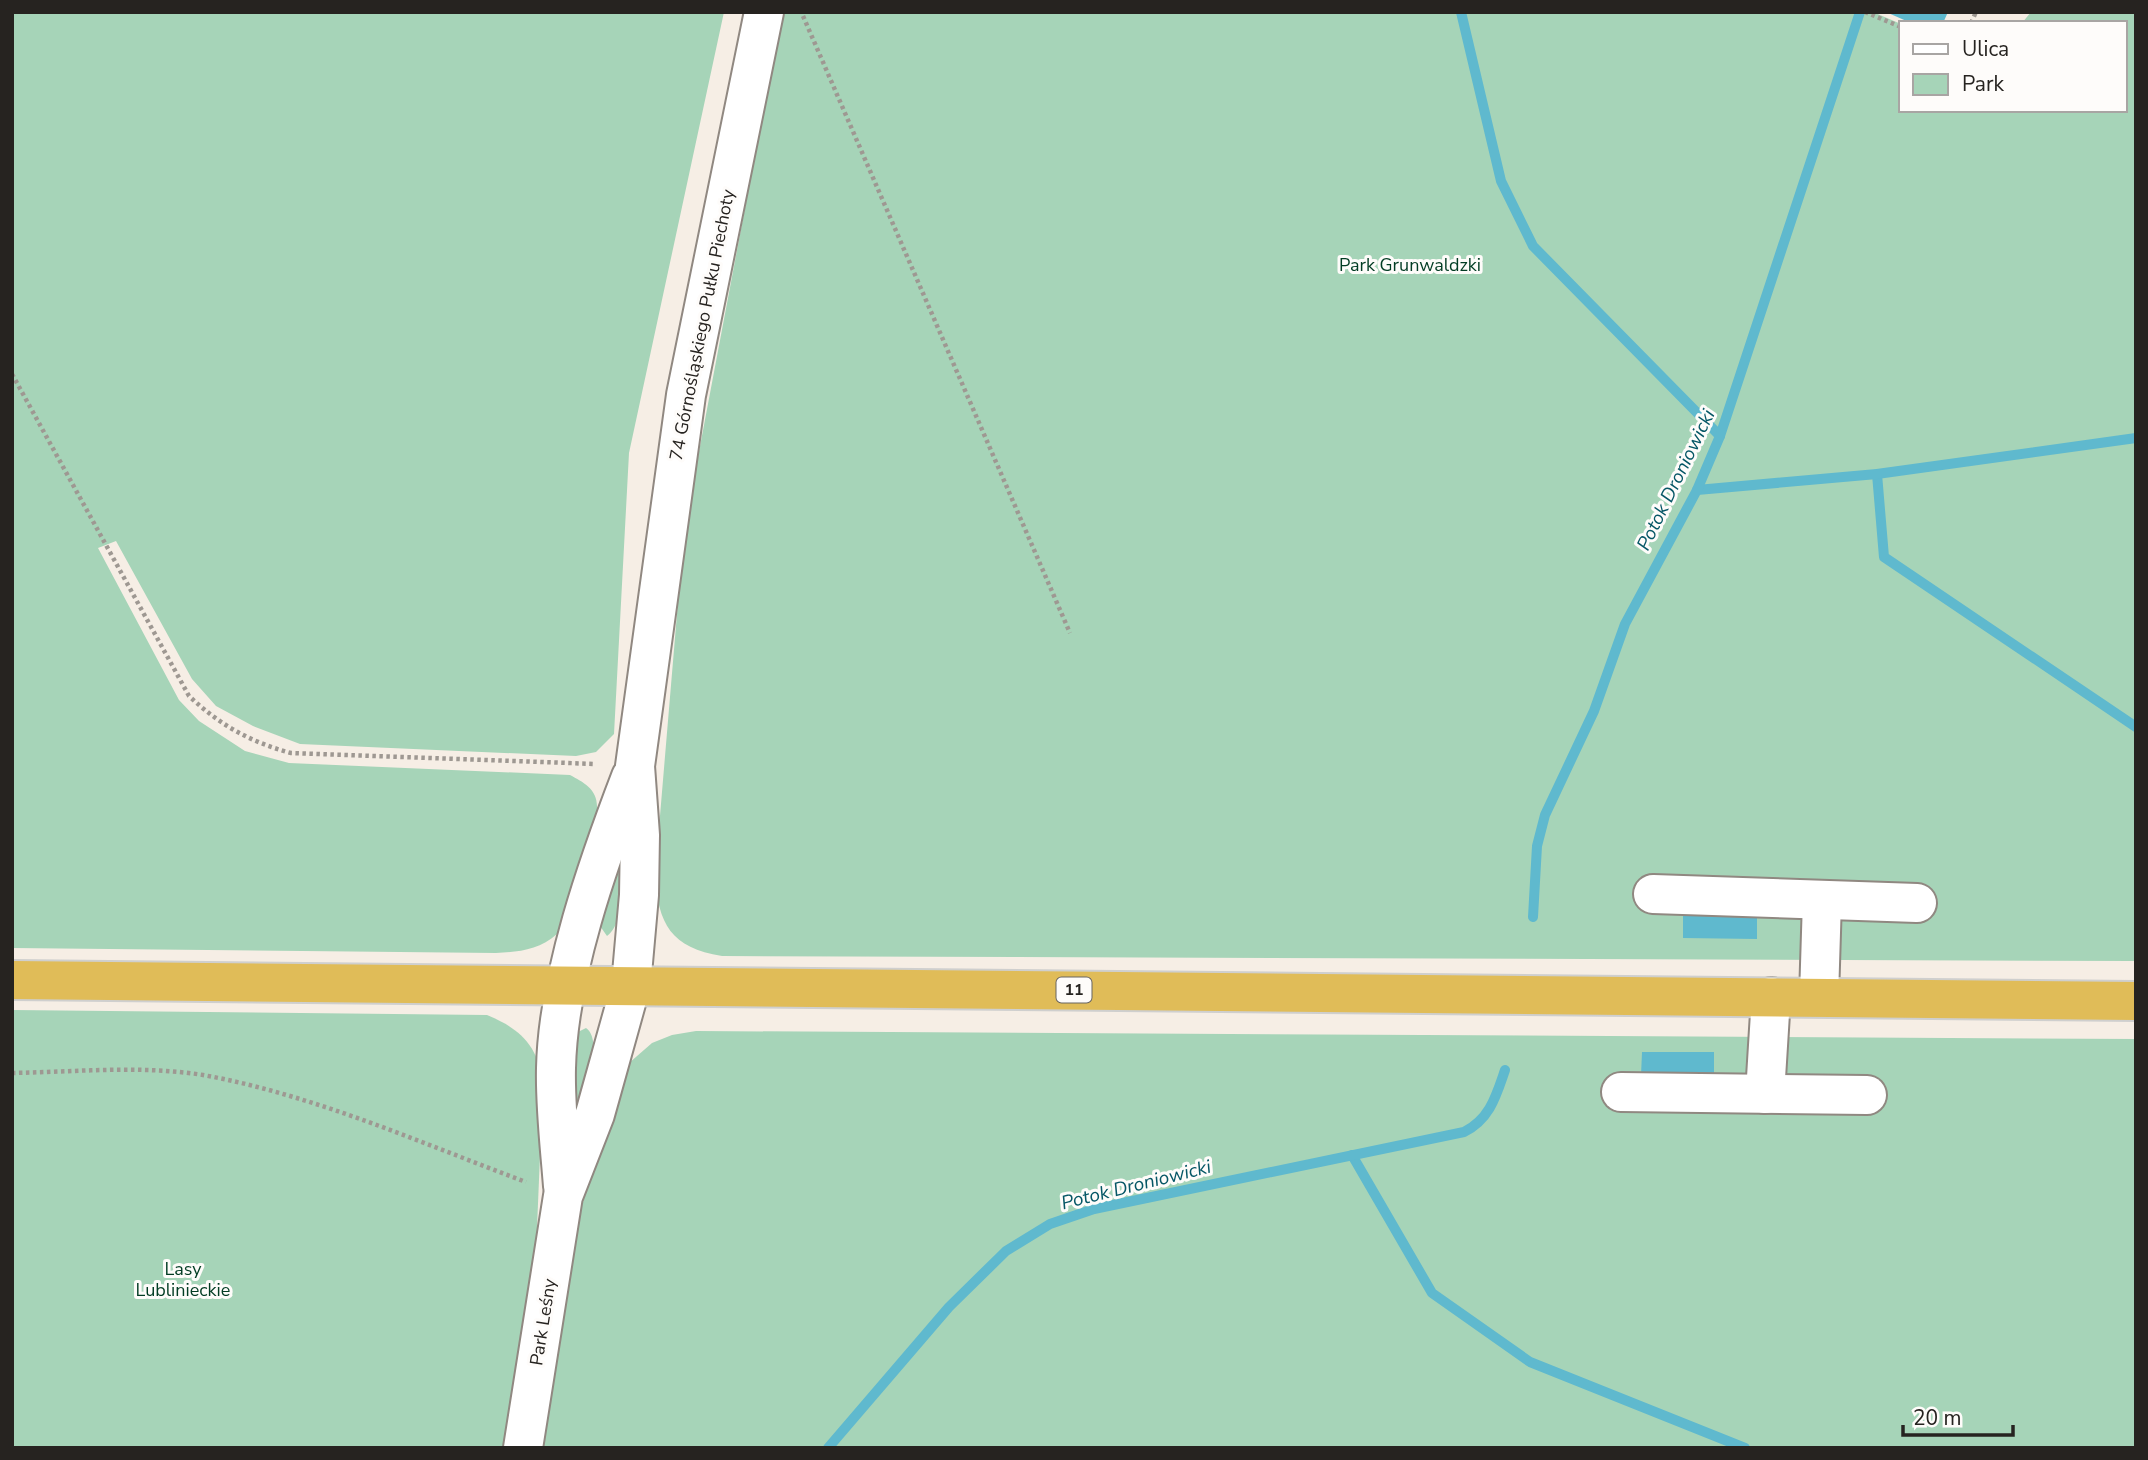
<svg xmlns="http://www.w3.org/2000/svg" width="2148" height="1460" font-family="'Nunito Sans',sans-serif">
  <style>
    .green { fill: #a6d4b8 }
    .water { fill: #5fb9ce }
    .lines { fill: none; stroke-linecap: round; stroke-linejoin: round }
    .stream { stroke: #5fb9ce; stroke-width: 10 }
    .minor-casing { stroke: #908881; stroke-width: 42 }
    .highway-casing { stroke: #cfcfce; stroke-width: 42 }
    .path { stroke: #9e9892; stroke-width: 4.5; stroke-dasharray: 3.5 3.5; stroke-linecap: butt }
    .minor { stroke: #fff; stroke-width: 38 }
    .highway { stroke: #e0bc58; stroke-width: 38 }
    .labels { text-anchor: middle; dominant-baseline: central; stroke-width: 6; stroke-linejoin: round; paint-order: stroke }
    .shield { fill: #fefcfa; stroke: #676461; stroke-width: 2 }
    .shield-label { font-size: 16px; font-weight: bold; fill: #262320 }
    .park-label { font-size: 18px; fill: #023c23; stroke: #fefcfa }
    .street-label { font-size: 18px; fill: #262320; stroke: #fefcfa }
    .water-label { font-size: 19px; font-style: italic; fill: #065766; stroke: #fefcfa }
  </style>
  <rect width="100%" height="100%" fill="#f6eee5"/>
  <g class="green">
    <path d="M12,12H724L629,453L614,734L596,752L576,756L300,744L253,726L216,706L192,679L116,541L98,548L179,700L199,721L245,751L289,763L570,775C583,782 597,789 597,806C598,829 573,919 557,934C539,950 518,952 496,953L12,948Z"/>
    <path d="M782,12H1873L1901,24V110H2125V23H2022L2031,12H2136V961L722,956C671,948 658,924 655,875L684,531Z"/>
    <path d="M624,820C623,846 630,921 607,936L600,926Z"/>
    <path d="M12,1010L487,1015C521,1029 538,1046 543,1083L535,1276L505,1448H12Z"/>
    <path d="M586,1028C607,1042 580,1122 575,1146L573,1052L578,1032Z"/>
    <polygon points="696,1031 2136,1039 2136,1448 534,1448 575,1230 621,1070 652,1043 672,1035"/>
  </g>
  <g class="water">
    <polygon points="1886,12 1948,12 1943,23 1911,23"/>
    <polygon points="1683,914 1757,915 1757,939 1683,938"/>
    <polygon points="1642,1052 1714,1052 1714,1077 1641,1076"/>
  </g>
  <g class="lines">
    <g class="stream">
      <polyline points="1461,12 1501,181 1533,246 1720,436"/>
      <polyline points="1877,474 1884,557 2136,727"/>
      <polyline points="1697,490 1877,474 2136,438"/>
      <polyline points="1533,917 1537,846 1545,815 1594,711 1625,624 1697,490 1720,436 1860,12"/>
      <polyline points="1352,1155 1432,1293 1530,1362 1745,1448"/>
      <path d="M828,1448L949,1307L1006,1251L1050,1224L1094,1209L1464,1132C1490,1119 1496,1096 1505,1070"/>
    </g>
    <defs>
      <g id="minor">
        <polyline points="1653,894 1917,903"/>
        <polyline points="1819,997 1822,900"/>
        <polyline points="1621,1092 1867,1095"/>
        <polyline points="1765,1094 1771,997"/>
        <path d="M563,1186C560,1147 555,1107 556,1068C558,976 598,863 631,777"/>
        <polyline points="523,1448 563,1196 595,1114 631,985 639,895 640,835 635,766 686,395 764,12"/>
      </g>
      <polyline id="highway" points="12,980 2136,1001"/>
    </defs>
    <use href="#minor" class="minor-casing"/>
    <use href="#highway" class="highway-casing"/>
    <g class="path">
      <polyline points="1865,12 1901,27"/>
      <polyline points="803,16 1070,633"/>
      <polyline points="1971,23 1976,12"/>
      <path d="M12,374L189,696C220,725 250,742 291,753L596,764"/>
      <path d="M12,1073C75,1072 141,1065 203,1075C314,1095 421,1143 526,1182"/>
    </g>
    <use href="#minor" class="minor"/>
    <use href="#highway" class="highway"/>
  </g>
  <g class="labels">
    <rect class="shield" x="1056.5" y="977.5" width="35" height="25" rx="5"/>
    <g class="shield-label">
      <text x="1074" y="990">11</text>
    </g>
    <g class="park-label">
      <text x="1410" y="265">Park Grunwaldzki</text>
      <text x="183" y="1269">Lasy<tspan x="183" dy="21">Lublinieckie</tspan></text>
    </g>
    <g class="street-label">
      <text transform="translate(702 325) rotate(-79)">74 Górnośląskiego Pułku Piechoty</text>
      <text transform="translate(543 1322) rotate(-81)">Park Leśny</text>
    </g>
    <g class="water-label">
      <text transform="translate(1676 480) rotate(-64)">Potok Droniowicki</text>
      <text transform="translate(1136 1185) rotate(-14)">Potok Droniowicki</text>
    </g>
  </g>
  <rect width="2148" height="1460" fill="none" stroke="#262320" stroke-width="28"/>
  <rect x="1899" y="21" width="228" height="91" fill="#fefcfa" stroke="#a8a5a3" stroke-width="2"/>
  <rect x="1913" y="44" width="35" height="10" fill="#ffffff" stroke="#a8a5a3" stroke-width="2"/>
  <text x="1962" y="56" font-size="21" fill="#262320">Ulica</text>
  <rect x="1913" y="74" width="35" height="21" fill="#a6d4b8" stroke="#a8a5a3" stroke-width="2"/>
  <text x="1962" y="91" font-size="21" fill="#262320">Park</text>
  <path d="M1903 1425v10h110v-10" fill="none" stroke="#262320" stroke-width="3.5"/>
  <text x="1913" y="1425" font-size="21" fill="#262320" stroke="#fefcfa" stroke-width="5" paint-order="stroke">20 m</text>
</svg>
